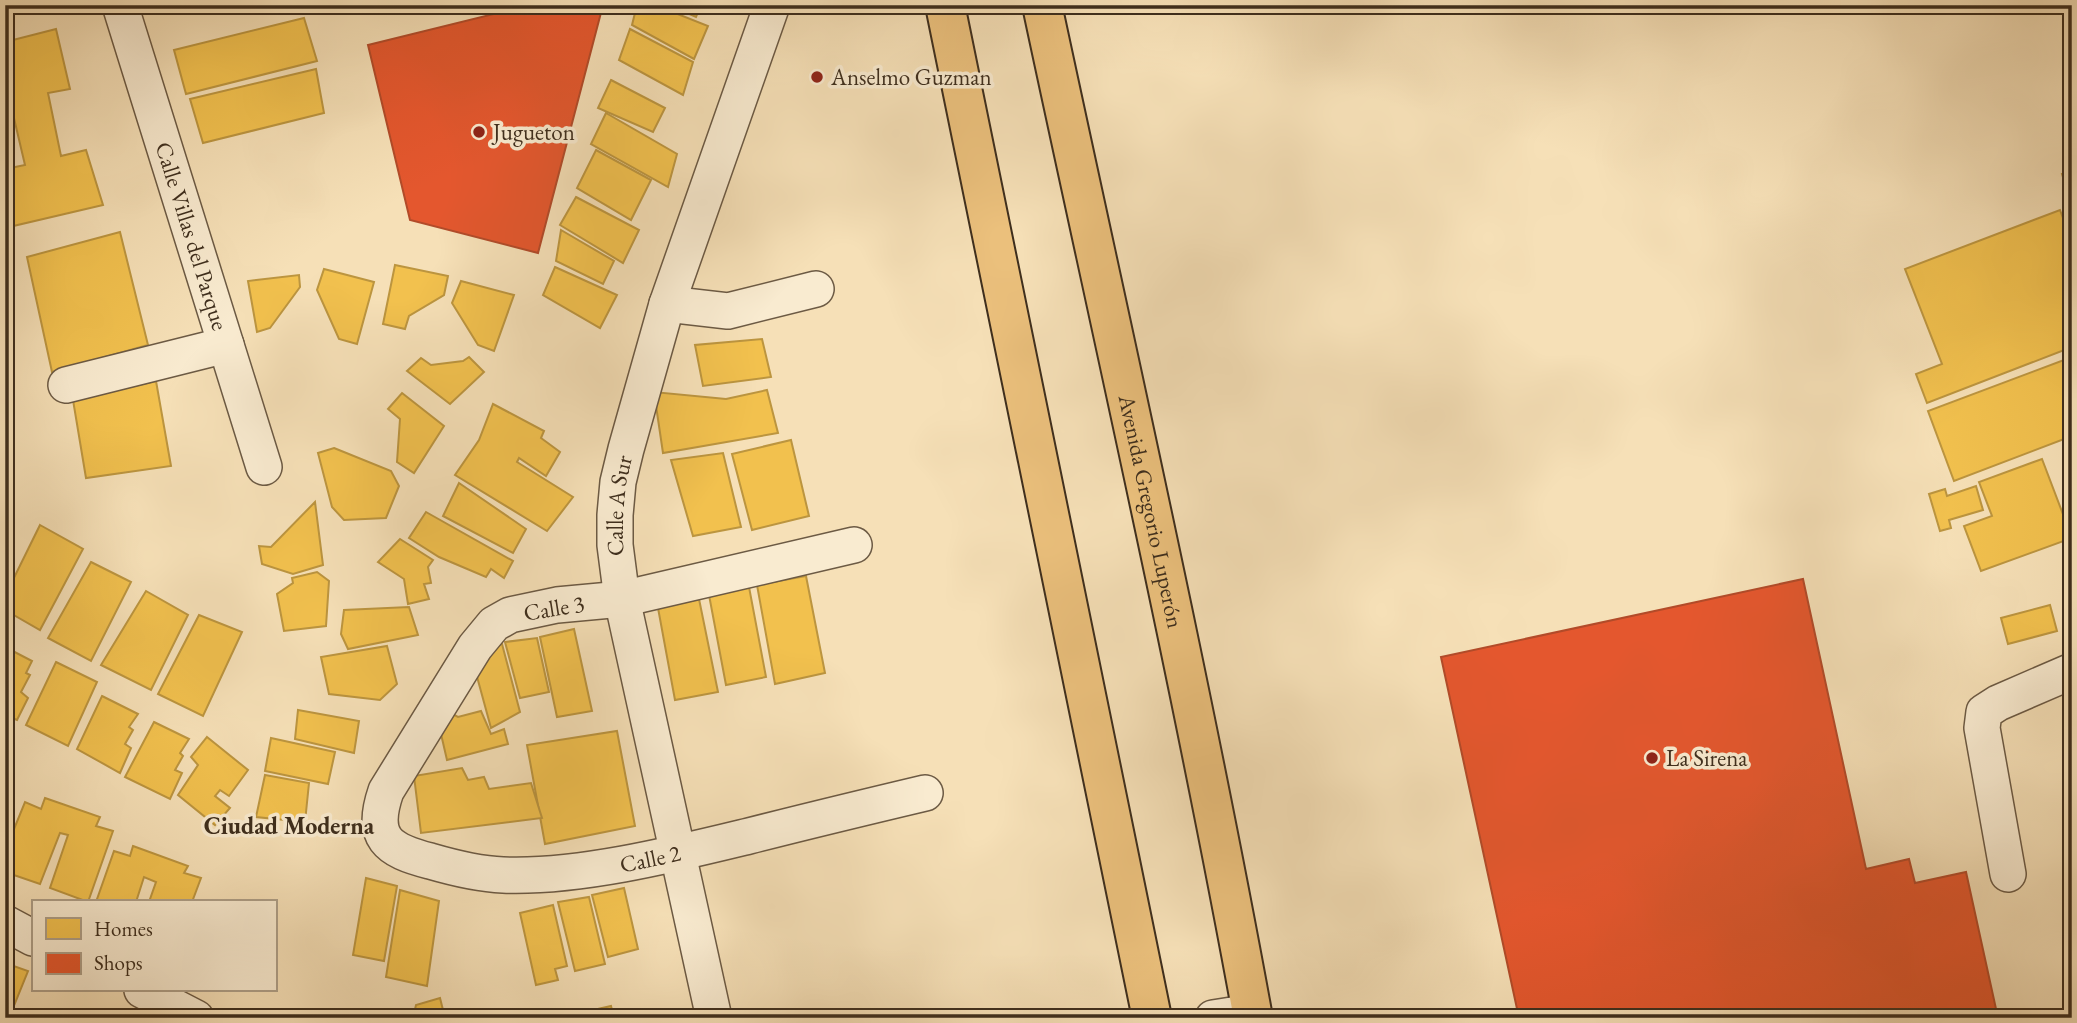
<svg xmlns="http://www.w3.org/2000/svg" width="2077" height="1023" font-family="'EB Garamond',serif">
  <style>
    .homes { fill: #f2c14e; stroke: #bc953f; stroke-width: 2 }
    .shops { fill: #e4572e; stroke: #b24b29; stroke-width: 2 }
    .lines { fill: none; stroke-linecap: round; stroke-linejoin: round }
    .street-casing { stroke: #6c5a44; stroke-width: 38 }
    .primary-casing { stroke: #3e2e1d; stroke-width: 42 }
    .street { stroke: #f9ebd0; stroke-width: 35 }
    .primary { stroke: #ebc07c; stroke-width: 38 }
    .poi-dot { fill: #8f2418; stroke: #f9ebd0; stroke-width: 2.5 }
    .labels { text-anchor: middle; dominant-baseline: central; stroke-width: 7; stroke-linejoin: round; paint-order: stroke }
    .poi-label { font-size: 23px; fill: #3e2e1d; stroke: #f9ebd0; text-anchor: start }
    .street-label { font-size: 23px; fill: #3e2e1d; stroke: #f9ebd0 }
    .neighbourhood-label { font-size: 24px; font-weight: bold; fill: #3e2e1d; stroke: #f9ebd0 }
  </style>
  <rect width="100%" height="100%" fill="#f6e0b7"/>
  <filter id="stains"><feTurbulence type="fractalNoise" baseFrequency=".00286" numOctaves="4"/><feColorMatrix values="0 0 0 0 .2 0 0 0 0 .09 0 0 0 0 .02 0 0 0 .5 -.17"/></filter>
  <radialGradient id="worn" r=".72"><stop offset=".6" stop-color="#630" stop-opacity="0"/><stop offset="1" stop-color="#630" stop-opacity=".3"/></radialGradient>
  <g class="homes">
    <polygon points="637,5 655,5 708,26 694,59 632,25"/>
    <polygon points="669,5 701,5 696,17"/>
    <polygon points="304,18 317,61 186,94 174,50"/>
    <polygon points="56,29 70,89 48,93 61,156 86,150 103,205 9,227 5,214 5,169 25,165 9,97 5,98 5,42"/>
    <polygon points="630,29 693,62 683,95 619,60"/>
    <polygon points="316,69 324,113 203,143 190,99"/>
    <polygon points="611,80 665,108 653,132 598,108"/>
    <polygon points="606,113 677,154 668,187 591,144"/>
    <polygon points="596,150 651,180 631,220 577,188"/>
    <polygon points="2072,171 2072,207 2062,174"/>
    <polygon points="576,197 639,230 623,263 560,225"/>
    <polygon points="2060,210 2072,242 2072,347 1927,403 1916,374 1942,364 1905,269"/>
    <polygon points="561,230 614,261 603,284 556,261"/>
    <polygon points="120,232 148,345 52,372 27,257"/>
    <polygon points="395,265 448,276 444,295 409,316 405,329 383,324"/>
    <polygon points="555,267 617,295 600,328 543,295"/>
    <polygon points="324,269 374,282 357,344 339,339 317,290"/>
    <polygon points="299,275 300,287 270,328 257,332 248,281"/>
    <polygon points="461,281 514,295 494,351 478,345 452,303"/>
    <polygon points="762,339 771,377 703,386 695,345"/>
    <polygon points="469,357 484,372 450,404 407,371 421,358 431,365 463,361"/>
    <polygon points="2072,357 2072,436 1954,481 1928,411"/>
    <polygon points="156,381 171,466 86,478 73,400"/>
    <polygon points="767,390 778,433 663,453 654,392 726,399"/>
    <polygon points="402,393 444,426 414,473 397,462 400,419 388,409"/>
    <polygon points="493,404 544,431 541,438 560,452 546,476 519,458 517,462 573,497 547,531 455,475 479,440"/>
    <polygon points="791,440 809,516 752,530 732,454"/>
    <polygon points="334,448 391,471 399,486 386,518 344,520 332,507 318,453"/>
    <polygon points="723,453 741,527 693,536 671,460"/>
    <polygon points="2042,459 2072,538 1981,571 1964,526 1992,516 1979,482"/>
    <polygon points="459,483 526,529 513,553 443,516"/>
    <polygon points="1976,486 1983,510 1949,520 1951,528 1940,531 1929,494 1945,489 1947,496"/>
    <polygon points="315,502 323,565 293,574 262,564 259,546 271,547"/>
    <polygon points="426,512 513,561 504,578 491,569 486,577 439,557 409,538"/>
    <polygon points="40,525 83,549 40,630 5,610 5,596"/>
    <polygon points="400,539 433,560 428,567 431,583 424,584 429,599 408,604 404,579 378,562"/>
    <polygon points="91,562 131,582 91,661 48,638"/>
    <polygon points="317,572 329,581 326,626 284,631 277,594 293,583 292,578"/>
    <polygon points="806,576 825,673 775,684 757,585"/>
    <polygon points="749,587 766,677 726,685 709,595"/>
    <polygon points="146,591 188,615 151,690 101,665"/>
    <polygon points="699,599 718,692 675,700 658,608"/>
    <polygon points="2050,605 2057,631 2008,644 2001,618"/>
    <polygon points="409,607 418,635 348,649 341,634 344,610"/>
    <polygon points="199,615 242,632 203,716 158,694"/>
    <polygon points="574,629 592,711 557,717 540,637"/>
    <polygon points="537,638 549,692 520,698 505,642"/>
    <polygon points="502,644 520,712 491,728 473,662 478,649"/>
    <polygon points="387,646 397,684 380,700 329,694 321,657"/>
    <polygon points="5,647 32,661 26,673 30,675 21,692 28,698 17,720 5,715"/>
    <polygon points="56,662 97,682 68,746 26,725"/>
    <polygon points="102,696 138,714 129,727 133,730 125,744 131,748 120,773 77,749"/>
    <polygon points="443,709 458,717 481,711 491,734 504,729 508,744 447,760 438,721"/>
    <polygon points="298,710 359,721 354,753 295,739"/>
    <polygon points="154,722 189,739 180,753 183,756 175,770 182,773 170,799 125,777"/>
    <polygon points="617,731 635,826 545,844 527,745"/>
    <polygon points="207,737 248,770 229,796 220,790 215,796 230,808 215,825 178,795 198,765 191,757"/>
    <polygon points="271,738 335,752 328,784 265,771"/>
    <polygon points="462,768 468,780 484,777 489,789 531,783 542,818 421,833 414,776"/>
    <polygon points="265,775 309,783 305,822 256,817"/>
    <polygon points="45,798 100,817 96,826 113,831 88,902 50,888 68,835 60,833 40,884 5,872 5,851 25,802 41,809"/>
    <polygon points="133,846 188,866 184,873 201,878 192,902 149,902 156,882 144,877 136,902 96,902 114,851 130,856"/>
    <polygon points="366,878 397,886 384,961 353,955"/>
    <polygon points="624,888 638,949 608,957 592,895"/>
    <polygon points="400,890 439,901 427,986 386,977"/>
    <polygon points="589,897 605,964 575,971 558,902"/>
    <polygon points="553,905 567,966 555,969 558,980 536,985 520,913"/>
    <polygon points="5,963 28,971 9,1018 5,1018"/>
    <polygon points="440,998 445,1018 413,1018 416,1005"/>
    <polygon points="611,1006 614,1018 581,1018 580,1013"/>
  </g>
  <g class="shops">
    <polygon points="530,5 603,5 538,253 410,220 368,45"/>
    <polygon points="1803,579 1866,869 1909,859 1915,883 1966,872 1998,1018 1519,1018 1441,657"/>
  </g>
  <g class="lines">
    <defs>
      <g id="street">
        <path id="s1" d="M120,5L264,467"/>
        <polyline points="667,304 728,311 816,289"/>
        <polyline points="66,385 226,345"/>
        <path id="s2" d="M854,545L622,599L557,605L510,615L494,624L475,647L386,791C370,838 387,850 430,861C454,868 478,874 503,875C579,878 675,854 749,836C808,821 866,807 925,793"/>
        <polyline points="2008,874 1982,728 1984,712 1998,703 2072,671"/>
        <polyline points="5,923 33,938"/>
        <polyline points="142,990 196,1018"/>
        <path id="s3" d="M714,1018L622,599L615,545V515L618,482L626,449L667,304L772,5"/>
        <polyline points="1213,1018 1251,1012"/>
      </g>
      <g id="primary">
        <polyline points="945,5 1152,1018"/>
        <path id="s4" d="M1042,5C1114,342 1191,679 1253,1018"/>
      </g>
    </defs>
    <use href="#street" class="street-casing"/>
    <use href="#primary" class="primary-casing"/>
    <use href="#street" class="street"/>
    <use href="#primary" class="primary"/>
  </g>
  <g class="poi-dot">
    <circle cx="817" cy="77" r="7"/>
    <circle cx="479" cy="132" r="7"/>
    <circle cx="1652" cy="758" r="7"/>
  </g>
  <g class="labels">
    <g class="poi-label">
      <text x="831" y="77">Anselmo Guzman</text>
      <text x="493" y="132">Jugueton</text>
      <text x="1666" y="758">La Sirena</text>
    </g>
    <g class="street-label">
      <text stroke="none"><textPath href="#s1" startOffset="242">Calle Villas del Parque</textPath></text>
      <text stroke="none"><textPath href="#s3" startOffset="523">Calle A Sur</textPath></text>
      <text stroke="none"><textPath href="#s4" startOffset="518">Avenida Gregorio Luperón</textPath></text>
      <text transform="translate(554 608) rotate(-9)">Calle 3</text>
      <text stroke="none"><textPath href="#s2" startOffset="892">Calle 2</textPath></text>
    </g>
    <g class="neighbourhood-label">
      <text x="289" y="825">Ciudad Moderna</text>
    </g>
  </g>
  <rect width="2077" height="1023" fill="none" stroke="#f6e0b7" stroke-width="28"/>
  <rect x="7" y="7" width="2063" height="1009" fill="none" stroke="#3e2e1d" stroke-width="3.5"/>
  <rect x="14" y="14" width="2049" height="995" fill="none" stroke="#3e2e1d" stroke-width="2"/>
  <rect x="32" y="900" width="245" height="91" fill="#f9ebd0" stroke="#ae9f88" stroke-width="2"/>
  <rect x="46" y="918" width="35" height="21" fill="#f2c14e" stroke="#ae9f88" stroke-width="2"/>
  <text x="94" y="936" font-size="21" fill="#3e2e1d">Homes</text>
  <rect x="46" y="953" width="35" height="21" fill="#e4572e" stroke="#ae9f88" stroke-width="2"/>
  <text x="94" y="970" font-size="21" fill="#3e2e1d">Shops</text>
  <rect width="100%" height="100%" filter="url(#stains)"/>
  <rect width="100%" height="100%" fill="url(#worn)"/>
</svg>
